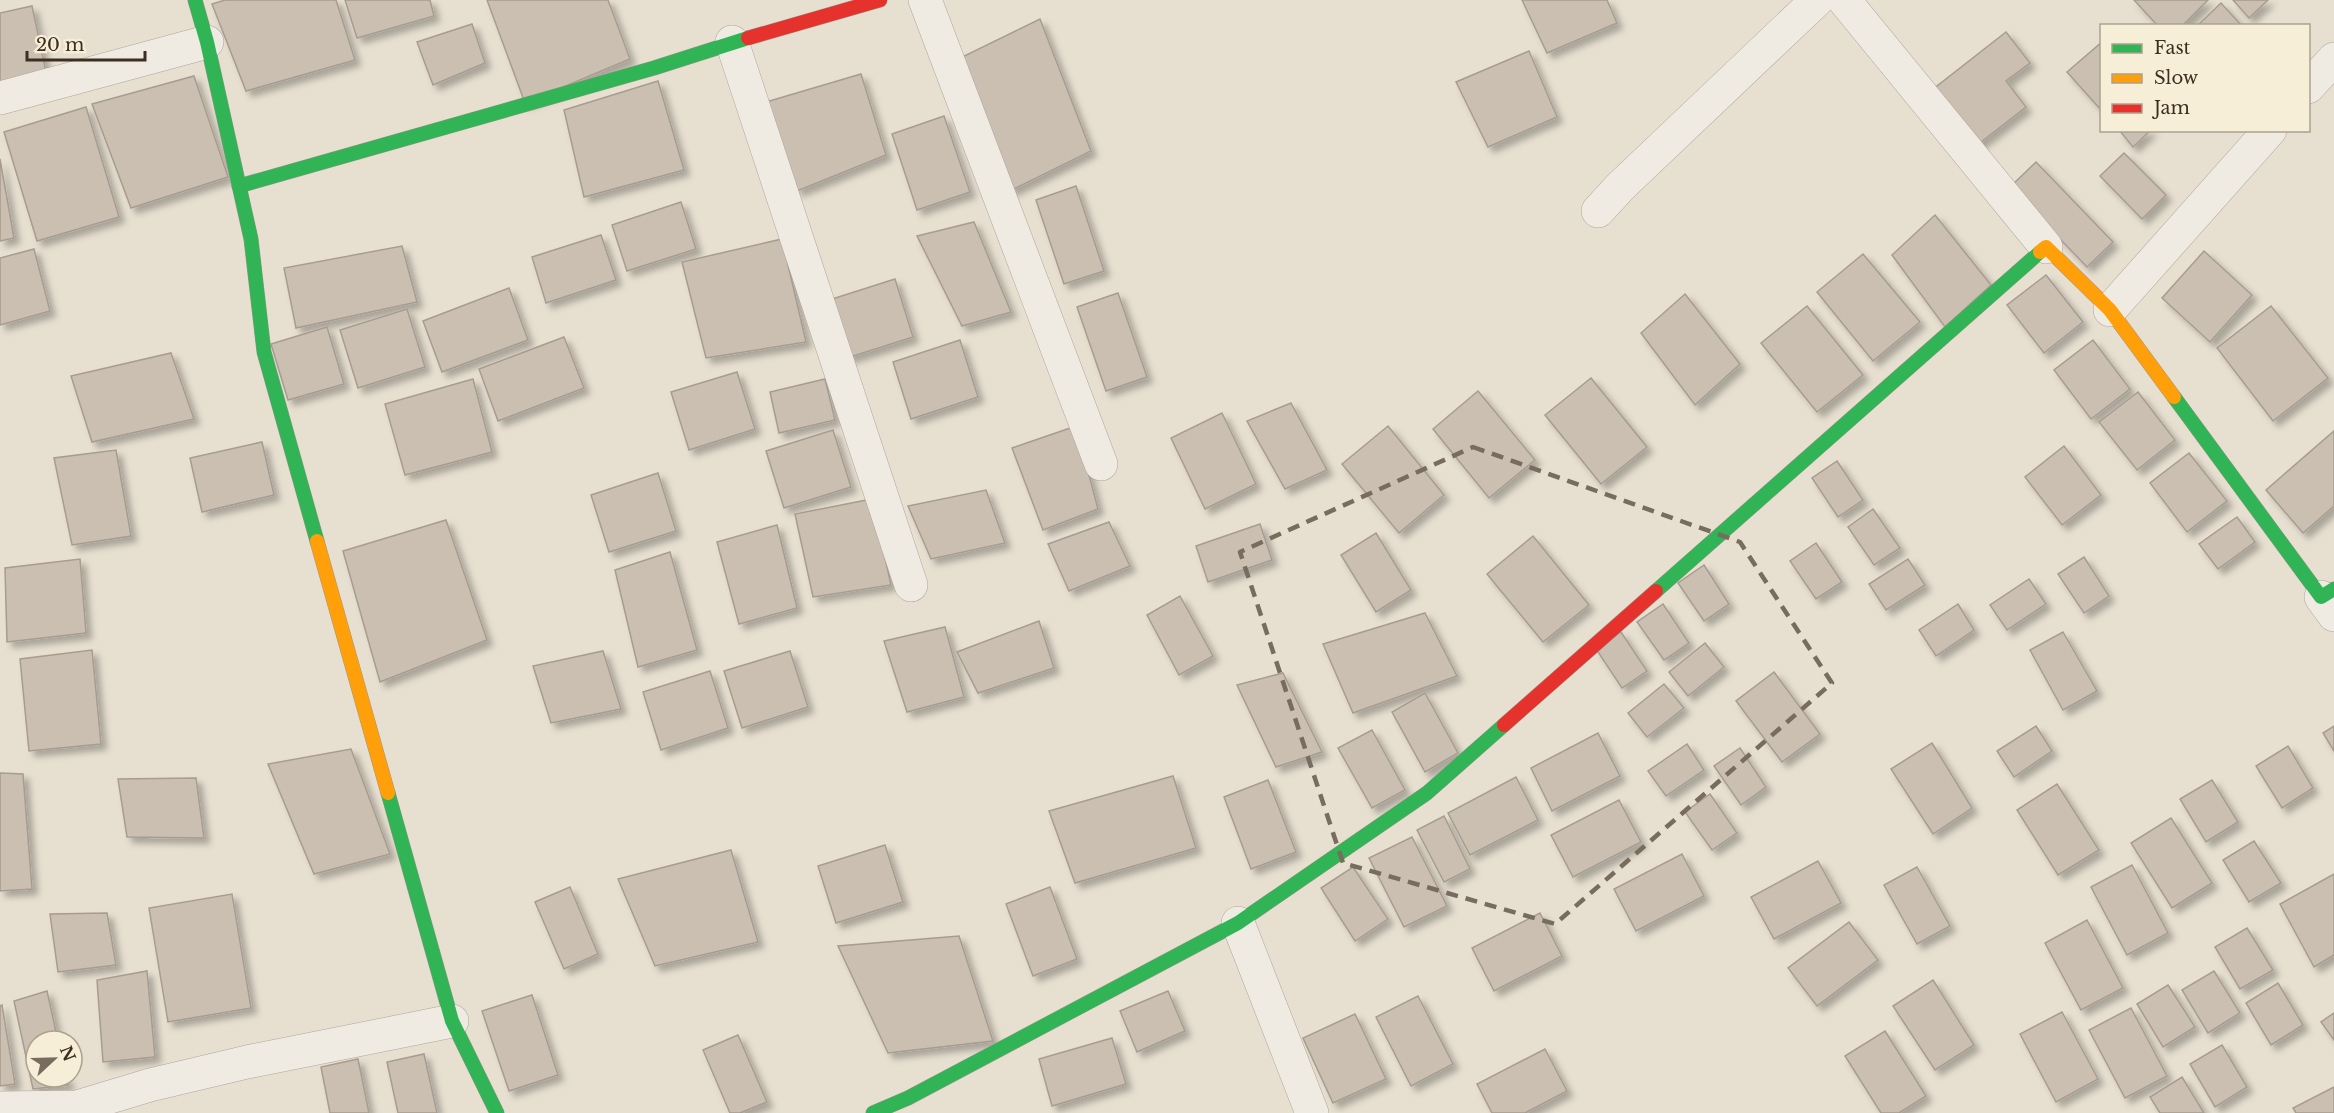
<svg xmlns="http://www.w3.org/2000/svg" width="2334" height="1113" font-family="'Libre Baskerville',serif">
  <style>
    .building { fill: #cbbfb2; stroke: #a89c90; stroke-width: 1.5; filter: url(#shadow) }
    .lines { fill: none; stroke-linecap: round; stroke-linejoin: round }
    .street-casing { stroke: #ada599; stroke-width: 34 }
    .fast-casing { stroke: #9c958a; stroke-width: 15 }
    .slow-casing { stroke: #9c958a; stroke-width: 15 }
    .jam-casing { stroke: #9c958a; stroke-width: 15 }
    .street { stroke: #efebe3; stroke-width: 33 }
    .fast { stroke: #30b455; stroke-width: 14 }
    .slow { stroke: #ff9f0a; stroke-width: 14 }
    .jam { stroke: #e5322d; stroke-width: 14 }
    .marked { fill: none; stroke: #786c5e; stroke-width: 4.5; stroke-dasharray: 12 8; stroke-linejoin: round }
  </style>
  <defs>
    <filter id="shadow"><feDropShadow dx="5.5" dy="5.5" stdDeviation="3" flood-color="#0004"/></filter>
  </defs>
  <rect width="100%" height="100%" fill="#e7e0d1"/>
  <g class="building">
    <polygon points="225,0 336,0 355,60 246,91 212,4"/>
    <polygon points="345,0 430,0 434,16 357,38"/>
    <polygon points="487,0 608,0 630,59 525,103"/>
    <polygon points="1522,0 1607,0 1617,23 1547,53"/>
    <polygon points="2134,0 2208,0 2182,26 2158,26"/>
    <polygon points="2233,0 2268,0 2249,18"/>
    <polygon points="2221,3 2242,26 2197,26"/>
    <polygon points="32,6 46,72 0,85 0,13"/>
    <polygon points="1040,19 1091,151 1010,191 958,59"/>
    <polygon points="472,24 485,63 433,85 417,42"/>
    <polygon points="2006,32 2030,63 2006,81 2026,107 1976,146 1932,90"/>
    <polygon points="2102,42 2102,111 2067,72"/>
    <polygon points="1529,51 1557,117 1488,147 1456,82"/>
    <polygon points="861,74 886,155 797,191 766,102"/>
    <polygon points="194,76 228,177 131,208 92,104"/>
    <polygon points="658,81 684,170 584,197 564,110"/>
    <polygon points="86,107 119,217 37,241 4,132"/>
    <polygon points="944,116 970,192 917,210 892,134"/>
    <polygon points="2119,130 2151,130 2133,147"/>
    <polygon points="2124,153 2166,195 2142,219 2100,176"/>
    <polygon points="0,159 14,238 0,241"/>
    <polygon points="2036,162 2113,242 2087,267 2010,187"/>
    <polygon points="1076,186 1104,271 1064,284 1036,200"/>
    <polygon points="681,202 696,249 627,271 612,225"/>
    <polygon points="1935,215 1991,285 1945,327 1892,255"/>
    <polygon points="974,222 1011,312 962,326 917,236"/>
    <polygon points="601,235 616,280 546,303 532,257"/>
    <polygon points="782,239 806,342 706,358 682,262"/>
    <polygon points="402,246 417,302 296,328 284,268"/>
    <polygon points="34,249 50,311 0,325 0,258"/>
    <polygon points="2204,251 2252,295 2210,342 2162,298"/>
    <polygon points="1863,254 1920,322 1873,361 1817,292"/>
    <polygon points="2046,275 2083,322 2044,353 2007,305"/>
    <polygon points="895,279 913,337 847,358 829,300"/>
    <polygon points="509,288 528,340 442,372 423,321"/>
    <polygon points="1118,293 1147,377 1106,391 1077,307"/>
    <polygon points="1685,294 1740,364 1695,405 1641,333"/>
    <polygon points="1807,306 1863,375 1817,412 1761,343"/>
    <polygon points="2271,306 2328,378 2273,421 2217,348"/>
    <polygon points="407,309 425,367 358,388 340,330"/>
    <polygon points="327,327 344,384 288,400 271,344"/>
    <polygon points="564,337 584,388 498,421 479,369"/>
    <polygon points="960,340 978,397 911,419 893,362"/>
    <polygon points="2093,340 2130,389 2091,419 2054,370"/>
    <polygon points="171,353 194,419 92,442 71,376"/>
    <polygon points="737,372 755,429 689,450 671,392"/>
    <polygon points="1591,378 1647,447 1601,484 1545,415"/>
    <polygon points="473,379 492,452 405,475 385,404"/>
    <polygon points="825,379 835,420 779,433 770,392"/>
    <polygon points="1478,391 1535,460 1489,498 1433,429"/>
    <polygon points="2138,392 2175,440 2137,470 2099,422"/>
    <polygon points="1291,403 1327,470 1285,489 1247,421"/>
    <polygon points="1222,413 1256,484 1205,509 1171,438"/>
    <polygon points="1076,426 1098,509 1043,530 1012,448"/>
    <polygon points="1388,426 1444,495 1399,533 1342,464"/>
    <polygon points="833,430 851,487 784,508 766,451"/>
    <polygon points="2334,431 2334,506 2303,533 2266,490"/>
    <polygon points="262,442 274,495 202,512 190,458"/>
    <polygon points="2064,446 2101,495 2062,525 2025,477"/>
    <polygon points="116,450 131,536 72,545 54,458"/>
    <polygon points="2189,453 2227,501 2187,532 2150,483"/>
    <polygon points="1837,461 1863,500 1838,517 1812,478"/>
    <polygon points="658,473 676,531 609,552 591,495"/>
    <polygon points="986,490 1005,543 931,559 908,506"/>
    <polygon points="872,499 891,585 813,597 795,514"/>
    <polygon points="1873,509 1900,548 1874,565 1848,527"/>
    <polygon points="2237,517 2255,542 2218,569 2199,544"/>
    <polygon points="446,520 487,640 380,682 343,551"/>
    <polygon points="1109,522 1130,566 1069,591 1048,544"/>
    <polygon points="1260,524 1272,560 1208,582 1196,546"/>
    <polygon points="777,525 797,608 739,624 717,542"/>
    <polygon points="1376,533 1411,590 1376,612 1341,555"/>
    <polygon points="1533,536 1589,605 1543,642 1487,574"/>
    <polygon points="1816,543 1842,582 1816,599 1790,561"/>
    <polygon points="670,552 697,650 638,667 615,570"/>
    <polygon points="2084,557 2109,596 2084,613 2058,574"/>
    <polygon points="80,559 86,633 7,642 5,568"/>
    <polygon points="1908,559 1925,585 1886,610 1869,584"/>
    <polygon points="1704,565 1729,604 1704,621 1678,583"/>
    <polygon points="2029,579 2046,604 2007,630 1990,605"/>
    <polygon points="1180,596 1213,656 1179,675 1147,615"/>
    <polygon points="1663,604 1689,643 1664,660 1637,622"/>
    <polygon points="1958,604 1974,630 1936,656 1919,630"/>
    <polygon points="1425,613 1457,676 1353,713 1323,644"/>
    <polygon points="1039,621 1054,668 978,693 957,652"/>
    <polygon points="945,627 964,697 907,712 884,641"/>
    <polygon points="1621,632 1647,671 1622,688 1596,649"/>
    <polygon points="2063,632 2097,691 2063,710 2030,650"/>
    <polygon points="1705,643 1724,667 1688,696 1669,672"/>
    <polygon points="92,650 101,744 29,751 20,659"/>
    <polygon points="603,651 621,709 551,723 533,666"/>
    <polygon points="790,651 808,707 742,728 724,671"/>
    <polygon points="710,671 728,728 661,750 643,692"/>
    <polygon points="1774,672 1820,734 1782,762 1736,701"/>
    <polygon points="1283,673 1322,752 1276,767 1237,685"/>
    <polygon points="1664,684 1684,708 1647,737 1628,713"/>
    <polygon points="1425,693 1458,753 1425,772 1392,712"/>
    <polygon points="2036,726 2052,751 2014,777 1997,751"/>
    <polygon points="2334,726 2334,751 2323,733"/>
    <polygon points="1372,730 1405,790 1372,808 1338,748"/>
    <polygon points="1598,733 1620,776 1552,811 1531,768"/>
    <polygon points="1932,743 1972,808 1933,834 1891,769"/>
    <polygon points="1687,744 1704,770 1666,796 1648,771"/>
    <polygon points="2288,746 2313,788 2282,808 2256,766"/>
    <polygon points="1740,748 1766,787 1741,805 1714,766"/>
    <polygon points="351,749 390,854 314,874 268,764"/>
    <polygon points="0,773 23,774 32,889 0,891"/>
    <polygon points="1173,776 1196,848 1075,883 1049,811"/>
    <polygon points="1516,777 1538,820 1470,855 1448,813"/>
    <polygon points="196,778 204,838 127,837 118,779"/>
    <polygon points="1268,780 1296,852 1251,869 1224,797"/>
    <polygon points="2212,780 2238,822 2206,842 2180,799"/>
    <polygon points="2057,784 2099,850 2058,875 2017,810"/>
    <polygon points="1710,794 1737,833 1712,850 1685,812"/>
    <polygon points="1619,800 1641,842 1573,877 1551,835"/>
    <polygon points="1444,816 1470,869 1444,882 1417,830"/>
    <polygon points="2171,818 2212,883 2172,908 2131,843"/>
    <polygon points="1412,837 1447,906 1404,927 1369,858"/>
    <polygon points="2254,841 2281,883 2249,902 2223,860"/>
    <polygon points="885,845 903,902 836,923 818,866"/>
    <polygon points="731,850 758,942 655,966 618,879"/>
    <polygon points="1682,854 1704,896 1636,931 1614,889"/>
    <polygon points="1818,861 1841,903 1774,939 1751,897"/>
    <polygon points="2132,865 2168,933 2127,955 2091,887"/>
    <polygon points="1353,867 1388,919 1355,941 1321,888"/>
    <polygon points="1917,867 1950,926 1917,944 1884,885"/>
    <polygon points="2334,874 2334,955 2314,967 2280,904"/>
    <polygon points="570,887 598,954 564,969 535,902"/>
    <polygon points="1050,887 1077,959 1033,976 1006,904"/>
    <polygon points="232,894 251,1008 168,1022 149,908"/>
    <polygon points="107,913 116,965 58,972 50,914"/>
    <polygon points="1540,913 1562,956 1494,991 1472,948"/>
    <polygon points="2087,920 2123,988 2081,1010 2045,943"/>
    <polygon points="1849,922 1878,960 1817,1006 1788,968"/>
    <polygon points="2247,928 2273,970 2240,989 2215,947"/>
    <polygon points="959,936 993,1041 888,1053 838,946"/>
    <polygon points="147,971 155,1057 103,1062 97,980"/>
    <polygon points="2214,971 2240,1013 2208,1033 2182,990"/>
    <polygon points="1933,980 1974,1045 1935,1070 1893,1006"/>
    <polygon points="2278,983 2303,1025 2271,1045 2246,1003"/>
    <polygon points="2168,985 2195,1027 2163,1047 2137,1004"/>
    <polygon points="47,991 58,1041 36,1041 36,1077 67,1077 68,1085 33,1089 14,1001"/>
    <polygon points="1168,991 1185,1031 1137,1052 1120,1011"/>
    <polygon points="532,995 558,1075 509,1091 482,1011"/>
    <polygon points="1418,996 1453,1064 1411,1086 1376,1017"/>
    <polygon points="2,1005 15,1084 0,1086 0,1006"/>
    <polygon points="2131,1008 2167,1076 2125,1098 2089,1030"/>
    <polygon points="2062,1012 2098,1079 2056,1102 2020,1034"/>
    <polygon points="2334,1013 2334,1040 2321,1022"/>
    <polygon points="1355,1014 1386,1079 1333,1103 1303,1038"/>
    <polygon points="1885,1031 1926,1096 1899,1113 1881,1113 1845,1056"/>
    <polygon points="738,1035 767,1102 740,1113 730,1113 703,1050"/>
    <polygon points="1112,1038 1126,1084 1052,1106 1039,1059"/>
    <polygon points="2222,1045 2247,1087 2215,1107 2190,1064"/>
    <polygon points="1545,1049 1567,1091 1525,1113 1492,1113 1477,1084"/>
    <polygon points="424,1054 437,1113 398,1113 387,1062"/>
    <polygon points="358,1059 369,1113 330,1113 321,1067"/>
    <polygon points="2182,1077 2204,1113 2160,1113 2150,1097"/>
    <polygon points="2334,1087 2334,1113 2296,1113 2293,1108"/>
  </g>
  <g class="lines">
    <defs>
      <g id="street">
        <polyline points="925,0 1101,464"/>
        <polyline points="1844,0 2046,247"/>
        <polyline points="732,42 911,585"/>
        <polyline points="2308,87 2334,59"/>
        <polyline points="0,98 207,42"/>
        <polyline points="1598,211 1620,187 1817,0"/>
        <polyline points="2110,310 2270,130"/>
        <polyline points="2321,597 2334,615"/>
        <polyline points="1238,923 1312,1113"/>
        <polyline points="0,1108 77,1107 150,1085 247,1062 452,1021"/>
      </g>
      <g id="fast">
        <polyline points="195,0 207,42 251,239 264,352 317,541"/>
        <polyline points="239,186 654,68 748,38"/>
        <polyline points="2174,397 2321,597 2334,589"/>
        <polyline points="1656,591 2040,252"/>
        <polyline points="388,793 452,1021 497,1113"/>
        <polyline points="873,1113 908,1098 1238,923 1427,793 1504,725"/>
      </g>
      <g id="slow">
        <polyline points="2040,252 2046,247 2110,310 2174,397"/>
        <polyline points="317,541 388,793"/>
      </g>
      <g id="jam">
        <polyline points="748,38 880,0"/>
        <polyline points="1504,725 1656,591"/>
      </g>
    </defs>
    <use href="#street" class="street-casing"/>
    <use href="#fast" class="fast-casing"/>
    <use href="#slow" class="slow-casing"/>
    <use href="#jam" class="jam-casing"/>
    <use href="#street" class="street"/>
    <use href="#fast" class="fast"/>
    <use href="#slow" class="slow"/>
    <use href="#jam" class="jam"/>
  </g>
  <path class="marked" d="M1473,447L1740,542L1832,683L1555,924L1343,863L1240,552Z"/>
  <rect x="2100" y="24" width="210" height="108" fill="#f7eed8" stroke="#ada18e" stroke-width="1.5"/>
  <rect x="2112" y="44" width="30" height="9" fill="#30b455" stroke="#ada18e" stroke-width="1.5"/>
  <text x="2154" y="54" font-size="18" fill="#3d2e20">Fast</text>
  <rect x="2112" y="74" width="30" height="9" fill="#ff9f0a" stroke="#ada18e" stroke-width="1.5"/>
  <text x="2154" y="84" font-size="18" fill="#3d2e20">Slow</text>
  <rect x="2112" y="104" width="30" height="9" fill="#e5322d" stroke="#ada18e" stroke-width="1.5"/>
  <text x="2154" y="114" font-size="18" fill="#3d2e20">Jam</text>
  <g transform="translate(54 1059) rotate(68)"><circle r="28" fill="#f7eed8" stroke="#ada18e" stroke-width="1.5"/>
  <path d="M0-4.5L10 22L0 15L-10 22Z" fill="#786c5e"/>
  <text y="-9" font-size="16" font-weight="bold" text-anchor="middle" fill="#3d2e20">N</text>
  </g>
  <path d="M27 51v9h118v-9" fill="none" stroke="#3d2e20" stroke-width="3"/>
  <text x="36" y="51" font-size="18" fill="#3d2e20" stroke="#f7eed8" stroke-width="4.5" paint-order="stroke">20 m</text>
</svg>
